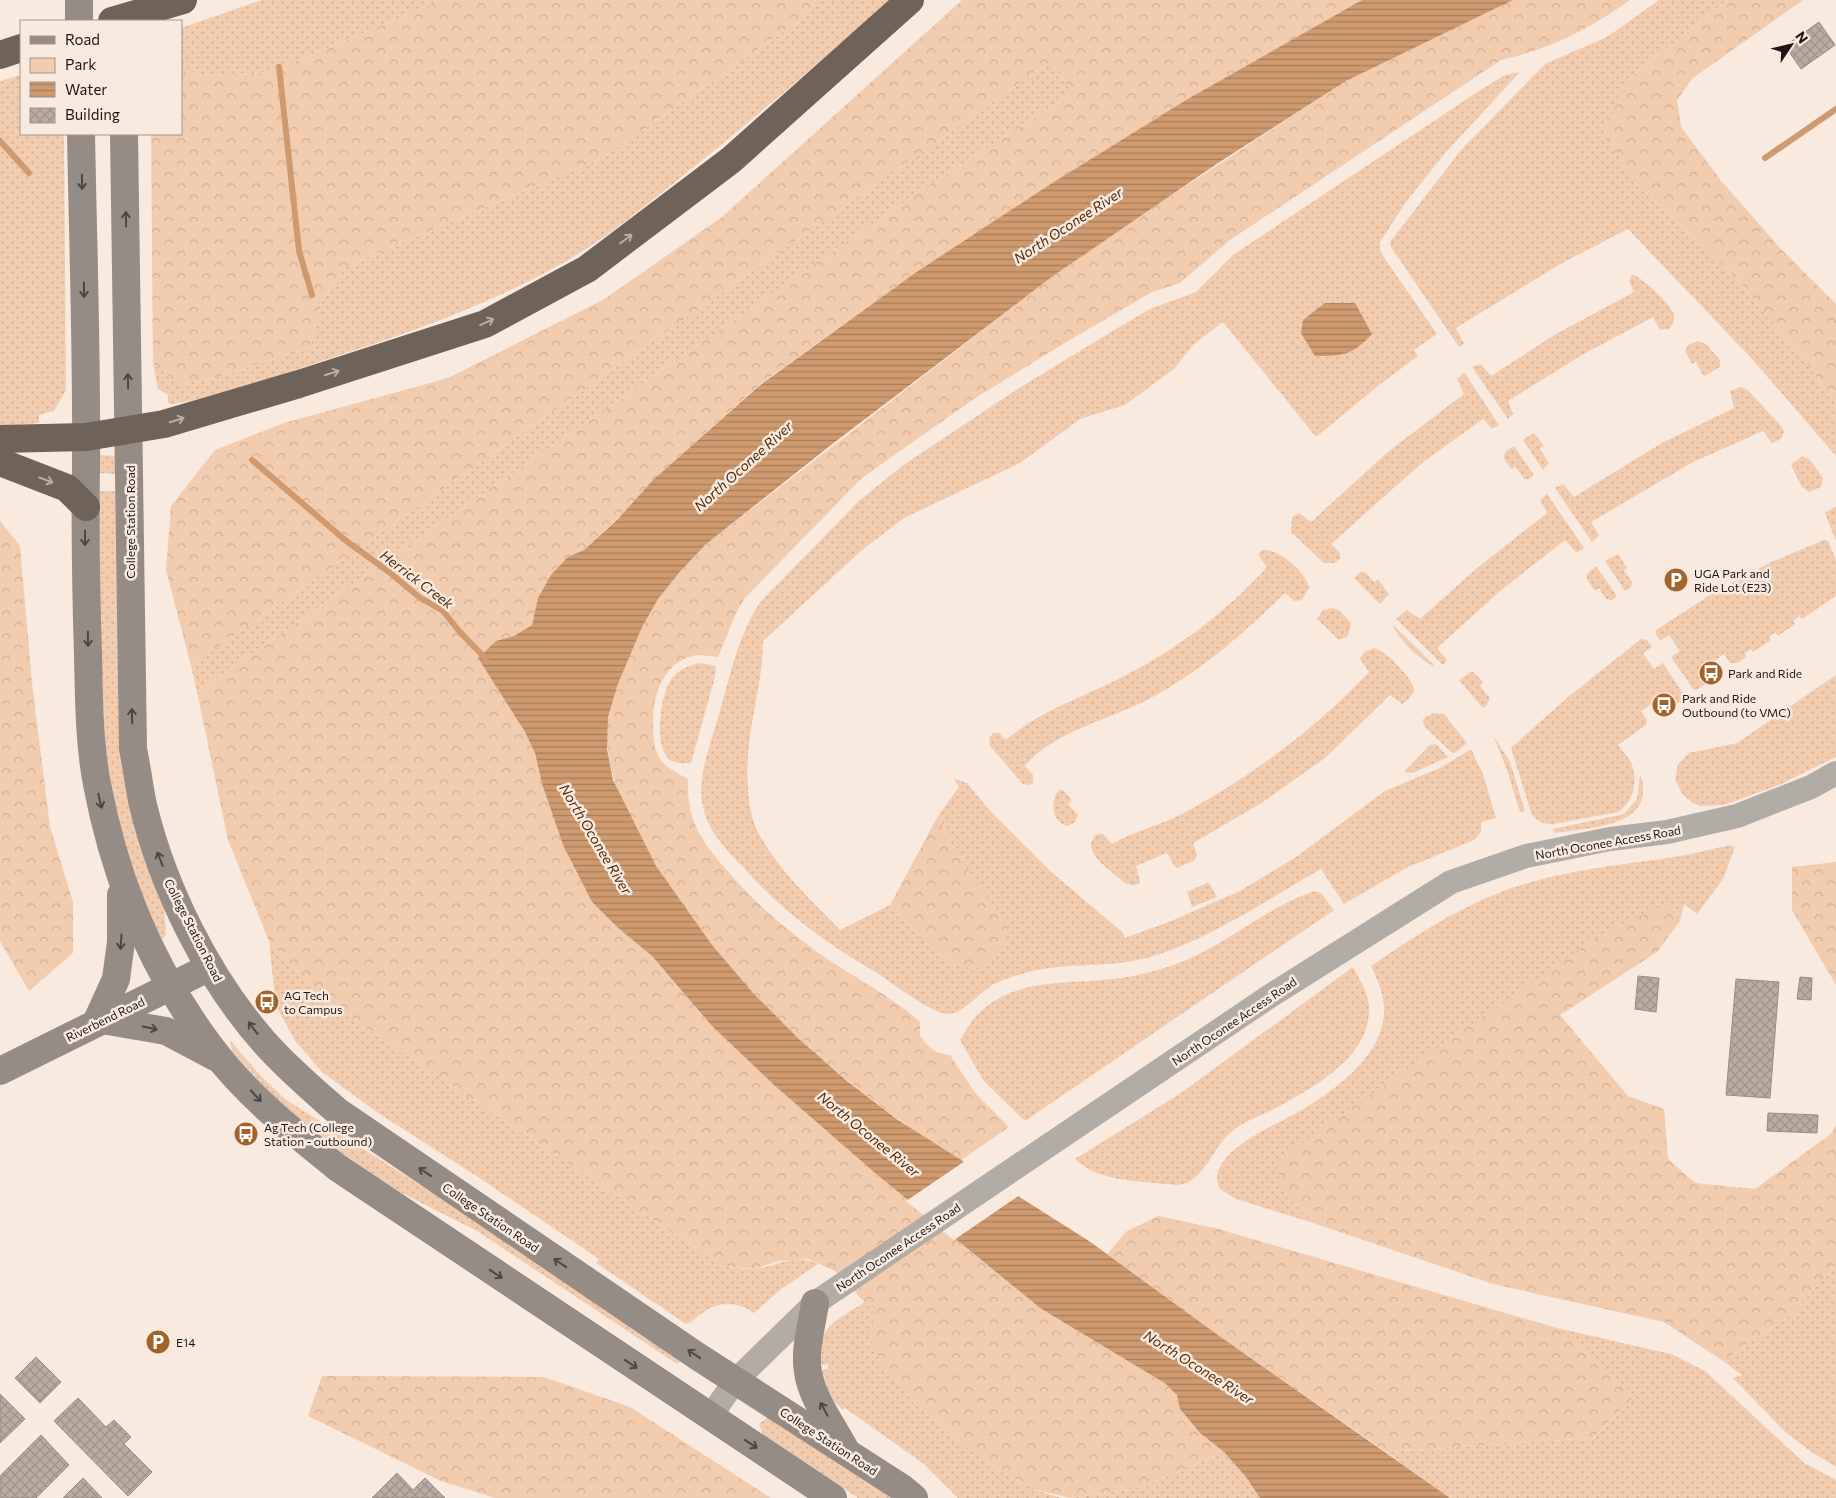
<svg xmlns="http://www.w3.org/2000/svg" width="1836" height="1498" font-family="Commissioner,sans-serif">
  <style>
    .green { fill: url(#green-dots) }
    .forest { fill: url(#forest-crowns) }
    .water { fill: url(#water-rules) }
    .pier { fill: #f9eae0 }
    .lines { fill: none; stroke-linecap: round; stroke-linejoin: round }
    .stream { stroke: #cf9a6f; stroke-width: 6 }
    .building { fill: url(#building-cross-hatch); stroke: #998c83 }
    .street { stroke: #b2aca7; stroke-width: 24 }
    .secondary { stroke: #958c86; stroke-width: 28 }
    .highway { stroke: #6e6259; stroke-width: 28 }
    .oneway { stroke: #4d4642 }
    .oneway2 { stroke: #baada3 }
    .labels { text-anchor: middle; dominant-baseline: central; stroke-width: 5; stroke-linejoin: round; paint-order: stroke }
    .street-label { font-size: 12px; fill: #1d1815; stroke: #f9eae0 }
    .poi-label { font-size: 12px; fill: #1d1815; stroke: #f9eae0; text-anchor: start }
    .water-label { font-size: 14px; font-style: italic; fill: #4f2b09; stroke: #f9eae0 }
  </style>
  <defs>
    <pattern id="green-dots" width="8" height="8" patternUnits="userSpaceOnUse" patternTransform="scale(1.25)"><rect width="8" height="8" fill="#f2ccaf"/><path d="M2 2h.1M6 6h.1" fill="none" stroke="#cfae96" stroke-width="1.8" stroke-linecap="round"/></pattern>
    <pattern id="forest-crowns" width="20" height="18" patternUnits="userSpaceOnUse" patternTransform="scale(1.25)"><rect width="20" height="18" fill="#f2ccaf"/><path d="M2 6a3 3 0 1 1 6 0M12 15a3 3 0 1 1 6 0" fill="none" stroke="#cfae96"/></pattern>
    <pattern id="water-rules" width="6" height="5" patternUnits="userSpaceOnUse" patternTransform="scale(1.25)"><rect width="6" height="5" fill="#cf9a6f"/><path d="M0 2.5h6" fill="none" stroke="#a77d5a"/></pattern>
    <pattern id="building-cross-hatch" width="8" height="8" patternUnits="userSpaceOnUse" patternTransform="scale(1.25)"><rect width="8" height="8" fill="#b9aba1"/><path d="M0 0l8 8M0 8l8-8" fill="none" stroke="#9f928a"/></pattern>
  </defs>
  <rect width="100%" height="100%" fill="#f9eae0"/>
  <g class="green">
    <polygon points="262,0 441,0 270,72 204,75 181,70 181,28"/>
    <path d="M816,0H892C821,60 752,121 679,179C640,210 600,243 556,267C483,307 404,335 325,360C275,377 224,396 171,404L168,403V395L158,389L153,363L177,383L205,381L310,348L323,298L347,266L602,158L806,16Z"/>
    <polygon points="1659,0 1728,0 1628,79 1635,182 1736,278 1805,361 1836,404 1836,456 1752,359 1628,229 1562,263 1456,328 1464,344 1459,347 1391,247 1390,242 1461,150 1545,64 1607,37"/>
    <polygon points="1051,61 1073,93 914,195 197,692 191,666"/>
    <path d="M1520,72L1446,152L1406,202L1380,242V250L1385,259L1437,334L1414,350L1418,356L1383,382L1316,437L1223,322L1193,345L1174,369L1125,405L1080,419L1020,463L904,518L862,550L763,641C763,676 753,709 749,744C746,770 746,811 759,834C779,871 811,900 840,930L890,905L918,936L952,964L976,969L953,847L938,816L959,787L953,778L967,783L991,812L1049,870L1122,932L1125,938L1171,921L1238,892L1296,857L1385,791L1442,767L1471,749L1483,774L1496,818L1481,822V832L1474,840L1406,868L1344,904L1321,869C1269,899 1203,943 1147,958C1105,969 1059,961 1019,975C1010,977 1000,981 992,985C979,993 964,1013 949,1014C931,1015 886,977 867,967C819,939 778,907 741,865C723,846 706,829 702,801C698,771 713,737 721,708C731,671 739,634 761,601L859,501L902,466L1019,388L1111,332L1150,309L1196,292L1233,255L1479,91L1505,75Z"/>
    <polygon points="21,75 21,134 64,134 66,390 54,411 39,415 39,423 0,426 0,81"/>
    <path d="M1632,275C1641,275 1672,306 1674,315C1675,320 1672,325 1669,329L1660,330L1653,317L1582,355L1508,401L1513,414L1508,419L1472,367L1481,364L1491,376L1556,334L1634,292L1629,281Z"/>
    <polygon points="1698,341 1706,344 1720,360 1720,367 1705,376 1702,374 1696,362 1692,364 1685,351 1688,345"/>
    <polygon points="1464,372 1499,425 1492,429 1483,419 1423,462 1331,544 1340,553 1340,559 1334,563 1324,563 1291,532 1292,517 1299,513 1311,522 1389,451 1464,394 1457,379"/>
    <polygon points="1741,387 1748,390 1782,427 1784,431 1781,439 1772,443 1763,431 1693,462 1591,522 1599,535 1592,542 1555,488 1563,484 1574,497 1662,443 1734,408 1730,391"/>
    <polygon points="1534,433 1544,446 1540,449 1549,463 1543,470 1523,440"/>
    <polygon points="1514,446 1534,475 1529,479 1524,479 1516,467 1511,469 1504,458 1505,452"/>
    <polygon points="99,455 115,456 115,474 99,473"/>
    <polygon points="1802,456 1810,460 1823,478 1821,487 1809,492 1802,487 1791,465"/>
    <polygon points="99,491 116,491 155,886 164,908 166,935 163,939 161,939 143,898 119,826 105,749 100,621"/>
    <polygon points="1547,494 1584,548 1577,553 1565,540 1499,592 1437,648 1447,660 1443,665 1396,619 1407,610 1420,619 1476,569 1547,513 1540,500"/>
    <polygon points="1836,506 1836,541 1825,513"/>
    <polygon points="1824,540 1828,541 1836,560 1836,596 1802,619 1799,616 1793,621 1795,624 1778,636 1775,632 1769,637 1771,640 1753,652 1751,649 1745,653 1746,657 1737,663 1730,663 1724,654 1700,671 1705,679 1705,685 1696,690 1693,689 1671,657 1680,651 1669,635 1660,641 1655,632 1656,630 1710,595 1769,563"/>
    <path d="M1262,550C1279,548 1305,571 1309,587L1302,600L1294,601L1285,593C1244,633 1201,671 1151,698C1110,720 1055,730 1025,766L1033,775V782L1030,785L1023,784L990,746L989,738L993,733H999L1006,740C1042,709 1085,697 1126,675C1179,648 1227,611 1267,567L1258,555Z"/>
    <polygon points="1618,554 1627,568 1624,570 1632,582 1631,587 1625,591 1605,561"/>
    <polygon points="1596,566 1617,596 1612,600 1606,599 1599,588 1595,591 1587,579 1587,574"/>
    <polygon points="1360,572 1366,573 1374,582 1378,579 1389,594 1380,604 1354,578"/>
    <polygon points="1332,608 1339,610 1351,623 1348,636 1339,640 1317,619 1323,610"/>
    <path d="M1393,625L1436,667C1425,665 1395,636 1393,625Z"/>
    <path d="M1641,639L1647,640L1652,647L1643,653L1654,669L1663,663L1684,695L1683,700L1675,705L1666,694L1641,711L1647,720L1646,725L1618,745C1622,751 1630,758 1632,765C1638,782 1633,803 1618,812L1553,824C1543,824 1536,822 1531,812L1511,748L1568,697Z"/>
    <path d="M1374,648C1386,651 1413,678 1414,690L1409,699L1402,704L1390,695L1325,758L1260,804L1193,843L1197,855L1195,860L1177,868L1173,864L1167,853L1136,866L1140,881L1139,884L1132,885L1125,883C1113,872 1077,851 1097,834H1103L1112,844C1133,831 1159,826 1182,814C1252,776 1314,730 1369,672L1360,659L1364,652Z"/>
    <path d="M700,663L716,666L715,677L691,763C685,763 677,764 672,761C652,750 660,692 673,677C680,669 690,665 700,663Z"/>
    <polygon points="1472,671 1483,682 1480,686 1490,698 1487,705 1483,708 1459,680"/>
    <polygon points="1836,675 1836,757 1779,785 1724,805 1700,806 1692,802 1683,795 1675,780 1678,764 1689,753 1737,743"/>
    <polygon points="1433,713 1444,714 1467,743 1455,753 1451,752 1424,726 1423,719"/>
    <polygon points="1493,735 1510,762 1525,811 1520,812 1507,770"/>
    <polygon points="1436,744 1448,757 1415,772 1406,773 1405,771 1430,745"/>
    <path d="M1640,775C1643,779 1643,787 1643,793C1641,828 1580,829 1554,833L1553,829L1624,814L1637,799Z"/>
    <path d="M1059,790H1063L1072,800L1068,804L1078,815L1075,822L1068,826C1051,822 1050,801 1059,790Z"/>
    <path d="M1730,845L1735,847L1723,879L1697,914L1684,904L1680,921L1665,904L1281,1189L1313,1223L1236,1199L1220,1189C1202,1155 1275,1125 1297,1113C1311,1105 1325,1095 1338,1085C1360,1068 1383,1042 1384,1013C1385,996 1378,981 1371,966C1412,938 1451,912 1496,894C1553,871 1614,866 1674,857C1693,854 1711,849 1730,845Z"/>
    <polygon points="1207,883 1210,884 1217,897 1192,907 1187,892"/>
    <path d="M1315,891L1321,893L1334,910L1025,1121L983,1080L960,1040C966,1031 972,1019 980,1012C1016,978 1068,984 1114,979C1137,976 1162,970 1184,961C1228,943 1270,905 1315,891Z"/>
    <path d="M269,941L326,1001L722,1266C732,1267 743,1269 754,1269C777,1267 793,1252 818,1264L780,1290L754,1313C737,1301 718,1301 701,1314C695,1318 691,1323 686,1324L596,1263L599,1259L475,1175L378,1113L322,1072L296,1042L276,1006Z"/>
    <path d="M1353,967C1360,980 1369,994 1369,1009C1370,1058 1311,1089 1274,1109C1262,1115 1248,1120 1236,1128C1211,1145 1206,1184 1176,1185C1145,1181 1098,1183 1075,1159L1181,1093Z"/>
    <polygon points="230,1040 260,1075 285,1099 472,1218 683,1361 677,1364 477,1231 392,1188 365,1170 313,1131 266,1088 232,1051"/>
    <polygon points="1836,1265 1836,1467 1810,1451 1785,1432 1733,1378 1742,1375 1723,1361 1792,1314"/>
    <path d="M865,1302L873,1311L870,1337L913,1402L980,1458L1032,1489L1062,1498H958L924,1464L845,1408L843,1410L829,1397L818,1375L824,1369H828V1364L823,1365L817,1358C821,1323 838,1320 865,1302Z"/>
    <polygon points="1557,1328 1671,1354 1705,1371 1804,1463 1836,1480 1836,1498 1450,1498 1386,1452 1594,1438 1635,1396"/>
    <polygon points="768,1417 894,1498 858,1498 763,1435 759,1424"/>
    <polygon points="1224,1452 1246,1477 1260,1498 1070,1498 1142,1487"/>
  </g>
  <g class="forest">
    <polygon points="441,0 816,0 806,16 602,158 347,266 323,298 310,348 205,381 177,383 153,363 151,134 181,134 181,70 204,75 270,72"/>
    <polygon points="962,0 1362,0 1186,100 1049,185 915,273 759,385 653,480 633,504 584,550 568,557 538,598 532,625 514,636 496,641 478,658 525,732 535,753 542,784 563,845 592,902 617,927 652,956 712,1026 774,1085 875,1173 1040,1308 1166,1384 1177,1394 1180,1409 1200,1433 1224,1452 1142,1487 1070,1498 1032,1489 980,1458 913,1402 880,1360 870,1337 873,1311 835,1271 808,1259 778,1261 755,1269 722,1266 326,1001 269,941 228,840 197,692 914,195 1073,93 1051,61 191,666 166,570 171,506 215,450 284,423 448,378 603,300 722,217"/>
    <path d="M1513,0H1630C1590,29 1550,49 1501,60L1230,240L1180,283L1152,292L1068,341L974,399L907,446L862,478L745,598L736,613L718,657C712,656 705,655 699,655C666,658 653,692 653,721C653,734 653,747 660,759C665,767 679,774 688,779C686,823 704,845 732,876C762,910 795,937 832,962C863,982 893,998 920,1022V1036C928,1047 935,1054 950,1055L976,1094L1009,1127L960,1161C835,1081 719,980 646,849C623,808 603,766 607,719C609,704 616,687 622,674C631,648 643,622 658,599C671,580 689,563 705,545L1053,276L1135,219L1346,81Z"/>
    <polygon points="1728,0 1803,0 1693,78 1677,100 1681,127 1722,182 1782,250 1836,304 1836,404 1805,361 1736,278 1635,182 1603,133 1628,79"/>
    <polygon points="0,521 20,546 32,683 50,827 73,902 73,953 29,991 0,941"/>
    <path d="M938,816L953,847L1006,927C1009,952 995,957 976,969L952,964L918,936L890,905Z"/>
    <polygon points="1836,862 1836,985 1792,910 1792,867"/>
    <polygon points="1666,904 1680,921 1657,952 1560,1015 1628,1096 1664,1109 1668,1159 1695,1183 1755,1189 1831,1134 1836,1125 1836,1265 1792,1314 1723,1361 1664,1322 1493,1284 1313,1223 1281,1189 1277,1160 1600,935"/>
    <polygon points="1158,1216 1215,1228 1557,1328 1635,1396 1593,1438 1386,1452 1211,1330 1107,1254 1127,1231"/>
    <polygon points="322,1376 544,1377 630,1407 771,1498 495,1498 441,1481 308,1416"/>
  </g>
  <g class="water">
    <polygon points="1362,0 1513,0 1346,81 1218,163 1053,276 831,445 705,545 678,574 658,599 642,627 617,686 608,717 607,749 613,780 656,866 712,945 753,993 799,1039 847,1081 898,1120 1089,1241 1211,1330 1450,1498 1260,1498 1246,1477 1224,1452 1200,1433 1180,1409 1177,1395 1166,1384 1040,1308 875,1173 774,1085 712,1026 652,956 617,927 592,902 563,845 542,784 535,753 525,732 478,658 496,641 514,636 532,625 538,598 551,575 568,557 584,550 618,519 653,480 759,386 915,273 1049,185 1186,100"/>
    <path d="M1325,303H1355L1372,334C1352,355 1344,356 1315,356L1301,333L1303,320Z"/>
  </g>
  <polygon class="pier" points="965,1161 1020,1195 954,1240 906,1201"/>
  <g class="lines">
    <g class="stream">
      <polyline points="279,67 299,251 312,295"/>
      <polyline points="0,141 29,173"/>
      <polyline points="1765,158 1836,109"/>
      <polyline points="252,460 345,540 389,572 419,597 443,611 459,631 486,659"/>
    </g>
  </g>
  <g class="building">
    <polygon points="1819,22 1835,45 1801,69 1785,46"/>
    <polygon points="1638,976 1659,978 1656,1012 1635,1009"/>
    <polygon points="1800,977 1812,978 1811,1000 1797,999"/>
    <polygon points="1736,979 1779,982 1770,1098 1726,1095"/>
    <polygon points="1768,1113 1818,1115 1817,1133 1767,1131"/>
    <polygon points="36,1357 61,1382 40,1403 15,1378"/>
    <polygon points="0,1394 25,1419 0,1443"/>
    <polygon points="78,1398 106,1427 114,1420 131,1437 124,1444 152,1472 128,1496 54,1421"/>
    <polygon points="41,1435 69,1465 36,1498 0,1498 0,1476"/>
    <polygon points="397,1473 413,1490 425,1478 445,1498 372,1498"/>
    <polygon points="83,1478 102,1498 63,1498"/>
  </g>
  <g class="lines">
    <polyline class="street" points="710,1417 735,1381 815,1303 1270,996 1451,882 1526,856 1610,839 1667,832 1737,816 1811,787 1836,773"/>
    <g class="secondary">
      <polyline points="79,0 79,21"/>
      <path d="M81,134C83,244 87,354 86,465C85,528 86,592 88,655C89,698 89,743 97,784C115,880 153,971 212,1049C247,1095 293,1132 338,1168L833,1498"/>
      <path d="M124,134L133,749C137,767 139,787 143,805C163,888 208,979 265,1043C287,1068 312,1089 337,1111L697,1356L902,1488L914,1498"/>
      <polyline points="102,1020 166,1031 215,1057"/>
      <polyline points="96,1023 116,979 121,942 121,895"/>
      <polyline points="0,1071 210,967"/>
      <path d="M815,1303C812,1325 804,1350 808,1372C811,1397 834,1428 846,1451"/>
    </g>
    <g class="highway">
      <polyline points="112,21 183,0"/>
      <polyline points="0,55 21,48"/>
      <polyline points="0,439 86,437 164,424 299,384 485,324 587,269 731,160 910,0"/>
      <polyline points="0,462 67,488 86,507"/>
    </g>
  </g>
  <defs><path id="oneway-shaft" d="M-6 0H5M1.5-3L5.5 0L1.5 3" fill="none" stroke-width="1.6" stroke-linecap="round" stroke-linejoin="round" transform="scale(1.25)"/></defs>
  <g class="oneway">
    <use href="#oneway-shaft" transform="translate(82 182) rotate(89)"/>
    <use href="#oneway-shaft" transform="translate(126 219) rotate(-91)"/>
    <use href="#oneway-shaft" transform="translate(84 290) rotate(89)"/>
    <use href="#oneway-shaft" transform="translate(128 381) rotate(-91)"/>
    <use href="#oneway-shaft" transform="translate(85 538) rotate(90)"/>
    <use href="#oneway-shaft" transform="translate(88 639) rotate(89)"/>
    <use href="#oneway-shaft" transform="translate(132 716) rotate(-92)"/>
    <use href="#oneway-shaft" transform="translate(100 801) rotate(77)"/>
    <use href="#oneway-shaft" transform="translate(160 859) rotate(-111)"/>
    <use href="#oneway-shaft" transform="translate(121 942) rotate(94)"/>
    <use href="#oneway-shaft" transform="translate(150 1028) rotate(11)"/>
    <use href="#oneway-shaft" transform="translate(253 1028) rotate(-128)"/>
    <use href="#oneway-shaft" transform="translate(256 1096) rotate(47)"/>
    <use href="#oneway-shaft" transform="translate(425 1172) rotate(-146)"/>
    <use href="#oneway-shaft" transform="translate(560 1263) rotate(-146)"/>
    <use href="#oneway-shaft" transform="translate(496 1274) rotate(34)"/>
    <use href="#oneway-shaft" transform="translate(694 1354) rotate(-146)"/>
    <use href="#oneway-shaft" transform="translate(631 1364) rotate(34)"/>
    <use href="#oneway-shaft" transform="translate(824 1409) rotate(-118)"/>
    <use href="#oneway-shaft" transform="translate(751 1444) rotate(33)"/>
  </g>
  <g class="oneway2">
    <use href="#oneway-shaft" transform="translate(626 239) rotate(-37)"/>
    <use href="#oneway-shaft" transform="translate(487 322) rotate(-25)"/>
    <use href="#oneway-shaft" transform="translate(332 373) rotate(-18)"/>
    <use href="#oneway-shaft" transform="translate(177 420) rotate(-17)"/>
    <use href="#oneway-shaft" transform="translate(46 480) rotate(21)"/>
  </g>
  <defs>
    <symbol id="parking-disc" viewBox="-11 -11 22 22"><circle r="9.5" fill="#a3642b" stroke="#f9eae0"/><path d="M-3.5-5.5H1a3.5 3.5 0 0 1 0 7H-1V5.5H-3.5ZM-1-3.4V-.6H.8a1.4 1.4 0 0 0 0-2.8Z" fill="#fff"/></symbol>
    <symbol id="bus-disc" viewBox="-11 -11 22 22"><circle r="9.5" fill="#a3642b" stroke="#f9eae0"/><path d="M-5-6H5V4H4V6H2V4H-2V6H-4V4H-5ZM-3.5-4V0h7V-4ZM-3.5 1.2v1.5H-2V1.2ZM2 1.2v1.5H3.5V1.2Z" fill="#fff"/></symbol>
  </defs>
  <g fill-rule="evenodd">
    <use href="#parking-disc" x="1662" y="566" width="28" height="28"/>
    <use href="#bus-disc" x="1697" y="659" width="28" height="28"/>
    <use href="#bus-disc" x="1650" y="691" width="28" height="28"/>
    <use href="#bus-disc" x="253" y="988" width="28" height="28"/>
    <use href="#bus-disc" x="232" y="1120" width="28" height="28"/>
    <use href="#parking-disc" x="144" y="1328" width="28" height="28"/>
  </g>
  <g class="labels">
    <g class="street-label">
      <text transform="translate(130 522) rotate(-90)">College Station Road</text>
      <text transform="translate(1608 842) rotate(-10)">North Oconee Access Road</text>
      <text transform="translate(194 930) rotate(63)">College Station Road</text>
      <text transform="translate(105 1019) rotate(-26)">Riverbend Road</text>
      <text transform="translate(1234 1021) rotate(-34)">North Oconee Access Road</text>
      <text transform="translate(491 1217) rotate(34)">College Station Road</text>
      <text transform="translate(898 1247) rotate(-34)">North Oconee Access Road</text>
      <text transform="translate(829 1441) rotate(33)">College Station Road</text>
    </g>
    <g class="poi-label">
      <text x="1694" y="573">UGA Park and<tspan x="1694" dy="14">Ride Lot (E23)</tspan></text>
      <text x="1728" y="673">Park and Ride</text>
      <text x="1682" y="698">Park and Ride<tspan x="1682" dy="14">Outbound (to VMC)</tspan></text>
      <text x="284" y="995">AG Tech<tspan x="284" dy="14">to Campus</tspan></text>
      <text x="264" y="1127">Ag Tech (College<tspan x="264" dy="14">Station - outbound)</tspan></text>
      <text x="176" y="1342">E14</text>
    </g>
    <g class="water-label">
      <text transform="translate(1068 225) rotate(-33)">North Oconee River</text>
      <text transform="translate(743 466) rotate(-42)">North Oconee River</text>
      <text transform="translate(417 579) rotate(37)">Herrick Creek</text>
      <text transform="translate(596 839) rotate(59)">North Oconee River</text>
      <text transform="translate(869 1134) rotate(39)">North Oconee River</text>
      <text transform="translate(1199 1367) rotate(32)">North Oconee River</text>
    </g>
  </g>
  <rect x="20" y="20" width="162" height="115" fill="#f9eae0" stroke="#a1968f"/>
  <rect x="30" y="36" width="25" height="8" fill="#958c86" stroke="#a1968f"/>
  <text x="65" y="45" font-size="15" fill="#1d1815">Road</text>
  <rect x="30" y="58" width="25" height="15" fill="#f2ccaf" stroke="#a1968f"/>
  <text x="65" y="70" font-size="15" fill="#1d1815">Park</text>
  <rect x="30" y="82" width="25" height="15" fill="url(#water-rules)" stroke="#a1968f"/>
  <text x="65" y="95" font-size="15" fill="#1d1815">Water</text>
  <rect x="30" y="108" width="25" height="15" fill="url(#building-cross-hatch)" stroke="#a1968f"/>
  <text x="65" y="120" font-size="15" fill="#1d1815">Building</text>
  <g transform="translate(1791 45) rotate(55)" stroke="#f9eae0" stroke-width="4" paint-order="stroke">
  <path d="M0-4L9 19L0 12L-9 19Z" fill="#1d1815"/>
  <text y="-8" font-size="14" font-weight="bold" text-anchor="middle" fill="#1d1815">N</text>
  </g>
</svg>
